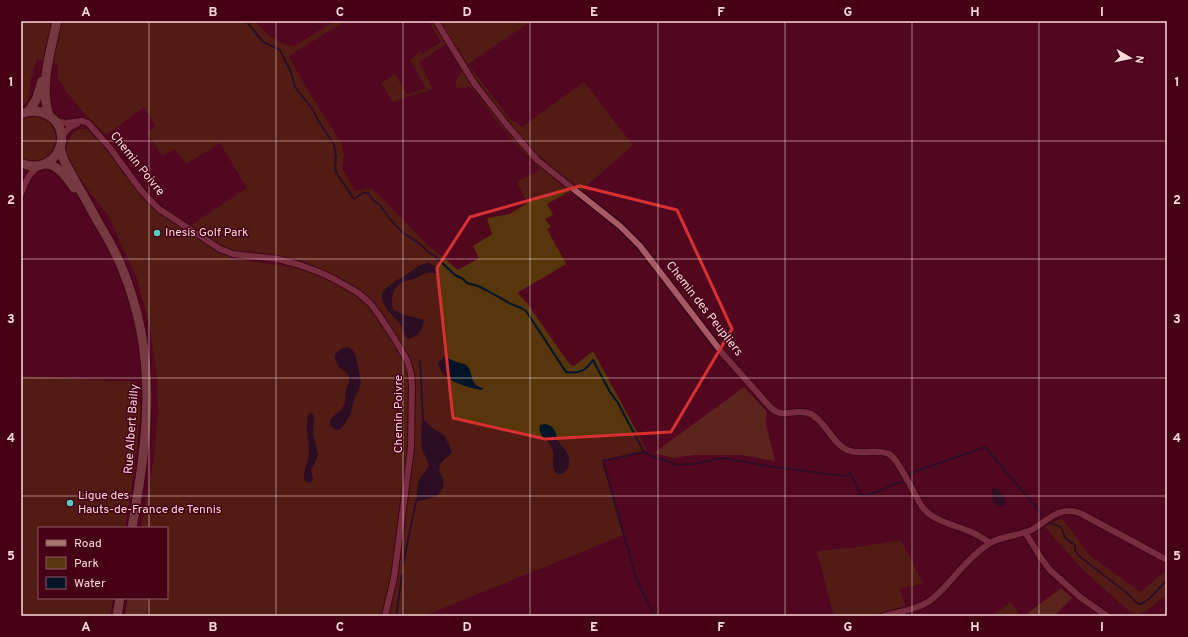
<svg xmlns="http://www.w3.org/2000/svg" width="1188" height="637" font-family="Overpass,sans-serif">
  <style>
    .green { fill: #56360a }
    .forest { fill: #6b481c }
    .water { fill: #011529 }
    .lines { fill: none; stroke-linecap: round; stroke-linejoin: round }
    .stream { stroke: #011529; stroke-width: 2 }
    .minor-casing { stroke: #2d000b; stroke-width: 8 }
    .secondary-casing { stroke: #2d000b; stroke-width: 11 }
    .minor { stroke: #a85968; stroke-width: 6 }
    .secondary { stroke: #a4776a; stroke-width: 9 }
    .marked { fill: none; stroke: #d83131; stroke-width: 3; stroke-linejoin: round }
    .grid { fill: none; stroke: #fcd7dc; stroke-width: 1; stroke-opacity: 0.55 }
    .poi-dot { fill: #55cec5; stroke: #450016; stroke-width: 1.5 }
    .labels { text-anchor: middle; dominant-baseline: central; stroke-width: 3; stroke-linejoin: round; paint-order: stroke }
    .street-label { font-size: 12px; fill: #fcd7dc; stroke: #450016 }
    .poi-label { font-size: 12px; fill: #fcd7dc; stroke: #450016; text-anchor: start }
    .neatline { fill: none; stroke: #fcd7dc; stroke-width: 1.5 }
    .grid-label { font-size: 13px; text-anchor: middle; font-weight: bold; fill: #fcd7dc }
  </style>
  <rect width="100%" height="100%" fill="#51081f"/>
  <g class="green">
    <path d="M21,21H255L269,36L286,45L295,46L334,21H345L289,56L305,86L342,144L344,155L342,169L355,191L372,188L426,243L458,270L479,258L473,246L492,234L487,218L510,214L527,203L517,182L540,170L502,128L471,87L457,88L455,82L462,72L446,44L419,62L433,89L392,102L382,83L395,74L407,95L426,88L410,60L420,51L422,54L441,42L429,21H531L468,64L486,88L512,121L516,122L522,127L584,82L633,145L576,195L568,192L547,204L553,215L545,219L551,227L547,229L566,264L517,293L527,303L570,365L574,366L593,351L647,450L602,460L623,535L424,616H125L128,598H167V528H141L154,458L158,414L157,375L150,328L138,281L108,215L80,179L67,155L66,148L71,135L75,132L81,129H86L91,132L114,157L148,204L172,222L221,254L234,259L303,269L330,281L364,298L367,295L337,277L303,261L275,255L230,251L222,248L190,226L247,188L220,143L186,164L175,149L162,156L147,133L156,126L144,107L106,135L93,123L68,94L57,77L58,65L37,59C34,67 31,76 30,85C28,96 32,99 21,107Z"/>
    <path d="M33,116C72,118 56,177 21,157V120L26,118Z"/>
    <polygon points="21,376 136,382 141,410 133,476 125,528 39,528 39,598 113,598 110,616 21,616"/>
    <polygon points="1062,518 1089,555 1140,592 1167,570 1167,594 1146,611 1137,614 1128,610 1082,569 1045,527"/>
    <polygon points="901,540 923,583 900,589 905,606 872,616 834,616 817,551 859,547"/>
    <polygon points="1011,602 1020,616 992,616"/>
  </g>
  <g class="forest">
    <polygon points="744,387 767,412 766,424 775,461 741,455 694,455 673,458 654,453"/>
    <polygon points="1061,588 1072,598 1054,616 1024,616"/>
    <polygon points="128,598 148,598 146,616 125,616"/>
  </g>
  <g class="water">
    <path d="M428,263C433,264 438,267 437,273C423,272 428,273 416,278C412,280 407,280 403,282C392,287 391,299 393,309L402,314L424,320C423,330 418,337 408,339C404,335 403,328 399,323C396,319 392,316 389,312C373,291 387,287 404,276C413,271 416,265 428,263Z"/>
    <path d="M347,347L352,349L356,356L361,383L359,390L355,397L350,416L341,429L336,430C320,421 341,413 344,405C346,400 345,394 346,389C347,386 349,383 349,380C349,377 348,376 347,373C339,368 335,365 335,355L339,350Z"/>
    <path d="M443,357H445C448,358 451,360 454,361C458,363 463,363 466,365C475,372 467,384 483,388L482,390C468,388 440,380 438,363Z"/>
    <path d="M309,413H312L314,416L313,434L318,454L316,461L311,470L313,478L312,482L308,483L304,480C303,470 309,462 309,451C309,442 304,421 309,413Z"/>
    <path d="M422,420H425L431,427L445,436L452,452C448,458 442,459 440,466C438,472 441,474 443,478C444,481 443,484 443,487C440,498 425,499 416,502L418,481L428,468L429,464L422,449L421,440Z"/>
    <path d="M544,424C547,424 550,425 552,427C556,431 556,437 559,442C562,447 567,451 569,457C571,465 566,476 557,474C549,465 556,458 552,449C549,440 537,436 540,425Z"/>
    <path d="M995,488C1001,492 1006,497 1005,505L1001,507C993,505 991,496 992,489Z"/>
  </g>
  <g class="lines">
    <g class="stream">
      <path d="M246,21L263,42L280,50L291,72L295,87L314,111L315,115L334,145L336,157L335,167L337,174L354,199L363,193H368L373,200L380,205L390,219L402,232L420,244L428,252L435,256L455,275L463,279L467,283L478,286L486,290L511,304L521,308L526,311L566,372C580,374 585,371 593,360L610,392L618,403L644,452L655,458L670,462L675,465L693,464L723,458L768,466L828,474L846,476L850,473L861,495C880,496 888,482 904,482"/>
      <polyline points="420,361 423,420"/>
      <polyline points="644,452 603,461 636,578 647,601 655,616"/>
      <polyline points="909,480 911,473 985,447 1043,515"/>
      <polyline points="1051,523 1061,527 1065,538 1075,545 1075,550 1079,556 1128,594 1137,603 1141,604 1149,599 1167,580"/>
      <polyline points="403,564 416,502"/>
      <polyline points="396,616 402,575"/>
    </g>
    <defs>
      <g id="minor">
        <path d="M436,21L474,83L507,125L537,160L620,226L640,246L723,354L771,408C784,420 797,407 811,414C826,422 832,443 847,450C860,456 877,448 889,454C900,460 914,496 923,508C935,522 955,525 971,532C978,535 984,539 990,543"/>
        <polyline points="55,121 66,123 82,121 88,123 110,148 140,189 150,200 159,209 220,249 233,254 278,259 300,265 319,272 334,279 357,292 370,303 379,315 394,338 407,360 411,374 412,386 411,448 394,578 385,616"/>
        <polyline points="61,137 70,127 77,124"/>
        <path d="M21,194C25,183 29,172 40,166"/>
        <polyline points="1025,532 1041,558 1050,570 1080,597 1107,616"/>
        <path d="M884,616C898,612 916,610 928,602C937,596 945,587 952,579C963,566 974,554 987,545C1000,535 1019,537 1033,529C1050,519 1059,506 1080,513L1167,560"/>
      </g>
      <g id="secondary">
        <polyline points="29,111 36,100 42,81"/>
        <path d="M21,114C30,110 39,110 48,115C78,133 54,178 21,163"/>
        <path d="M49,115C39,88 51,49 57,21"/>
        <path d="M60,147L63,158L67,166C77,185 88,203 98,222C107,237 116,252 122,268C159,357 148,436 132,528"/>
        <path d="M46,164C59,165 67,178 74,188"/>
        <polyline points="117,616 120,598"/>
      </g>
    </defs>
    <use href="#minor" class="minor-casing"/>
    <use href="#secondary" class="secondary-casing"/>
    <use href="#minor" class="minor"/>
    <use href="#secondary" class="secondary"/>
  </g>
  <path d="M0 0H1188V637H0ZM580,186L677,210L732,329L671,432L545,439L453,418L437,268L470,217Z" fill="#51081f" fill-opacity=".55" fill-rule="evenodd"/>
  <path class="marked" d="M580,186L677,210L732,329L671,432L545,439L453,418L437,268L470,217Z"/>
  <path class="grid" d="M149,21V528M276,21V616M403,21V616M530,21V616M658,21V616M785,21V616M912,21V616M1039,21V616M21,141H1167M21,259H1167M21,378H1167M21,496H1167M149,598V616"/>
  <g class="poi-dot">
    <circle cx="157" cy="233" r="4"/>
    <circle cx="70" cy="503" r="4"/>
  </g>
  <g class="labels">
    <g class="street-label">
      <text transform="translate(137 164) rotate(51)">Chemin Poivre</text>
      <text transform="translate(704 309) rotate(52)">Chemin des Peupliers</text>
      <text transform="translate(399 414) rotate(-90)">Chemin Poivre</text>
      <text transform="translate(132 429) rotate(-86)">Rue Albert Bailly</text>
    </g>
    <g class="poi-label">
      <text x="165" y="233">Inesis Golf Park</text>
      <text x="78" y="496">Ligue des<tspan x="78" dy="14">Hauts-de-France de Tennis</tspan></text>
    </g>
  </g>
  <rect width="1188" height="637" fill="none" stroke="#450016" stroke-width="44"/>
  <rect x="38" y="527" width="130" height="72" fill="#450016" stroke="#8e5665"/>
  <rect x="46" y="540" width="20" height="6" fill="#a4776a" stroke="#8e5665"/>
  <text x="74" y="547" font-size="12" fill="#fcd7dc">Road</text>
  <rect x="46" y="557" width="20" height="12" fill="#56360a" stroke="#8e5665"/>
  <text x="74" y="567" font-size="12" fill="#fcd7dc">Park</text>
  <rect x="46" y="577" width="20" height="12" fill="#011529" stroke="#8e5665"/>
  <text x="74" y="587" font-size="12" fill="#fcd7dc">Water</text>
  <g transform="translate(1130 58) rotate(99)" stroke="#450016" stroke-width="3" paint-order="stroke">
  <path d="M0-3L7 15L0 10L-7 15Z" fill="#fcd7dc"/>
  <text y="-6" font-size="11" font-weight="bold" text-anchor="middle" fill="#fcd7dc">N</text>
  </g>
  <rect x="22" y="22" width="1144" height="593" class="neatline"/>
  <g class="grid-label">
    <text x="86" y="16">A</text>
    <text x="213" y="16">B</text>
    <text x="340" y="16">C</text>
    <text x="467" y="16">D</text>
    <text x="594" y="16">E</text>
    <text x="721" y="16">F</text>
    <text x="848" y="16">G</text>
    <text x="975" y="16">H</text>
    <text x="1102" y="16">I</text>
    <text x="11" y="86">1</text>
    <text x="1177" y="86">1</text>
    <text x="11" y="204">2</text>
    <text x="1177" y="204">2</text>
    <text x="11" y="323">3</text>
    <text x="1177" y="323">3</text>
    <text x="11" y="442">4</text>
    <text x="1177" y="442">4</text>
    <text x="11" y="560">5</text>
    <text x="1177" y="560">5</text>
    <text x="86" y="631">A</text>
    <text x="213" y="631">B</text>
    <text x="340" y="631">C</text>
    <text x="467" y="631">D</text>
    <text x="594" y="631">E</text>
    <text x="721" y="631">F</text>
    <text x="848" y="631">G</text>
    <text x="975" y="631">H</text>
    <text x="1102" y="631">I</text>
  </g>
</svg>
